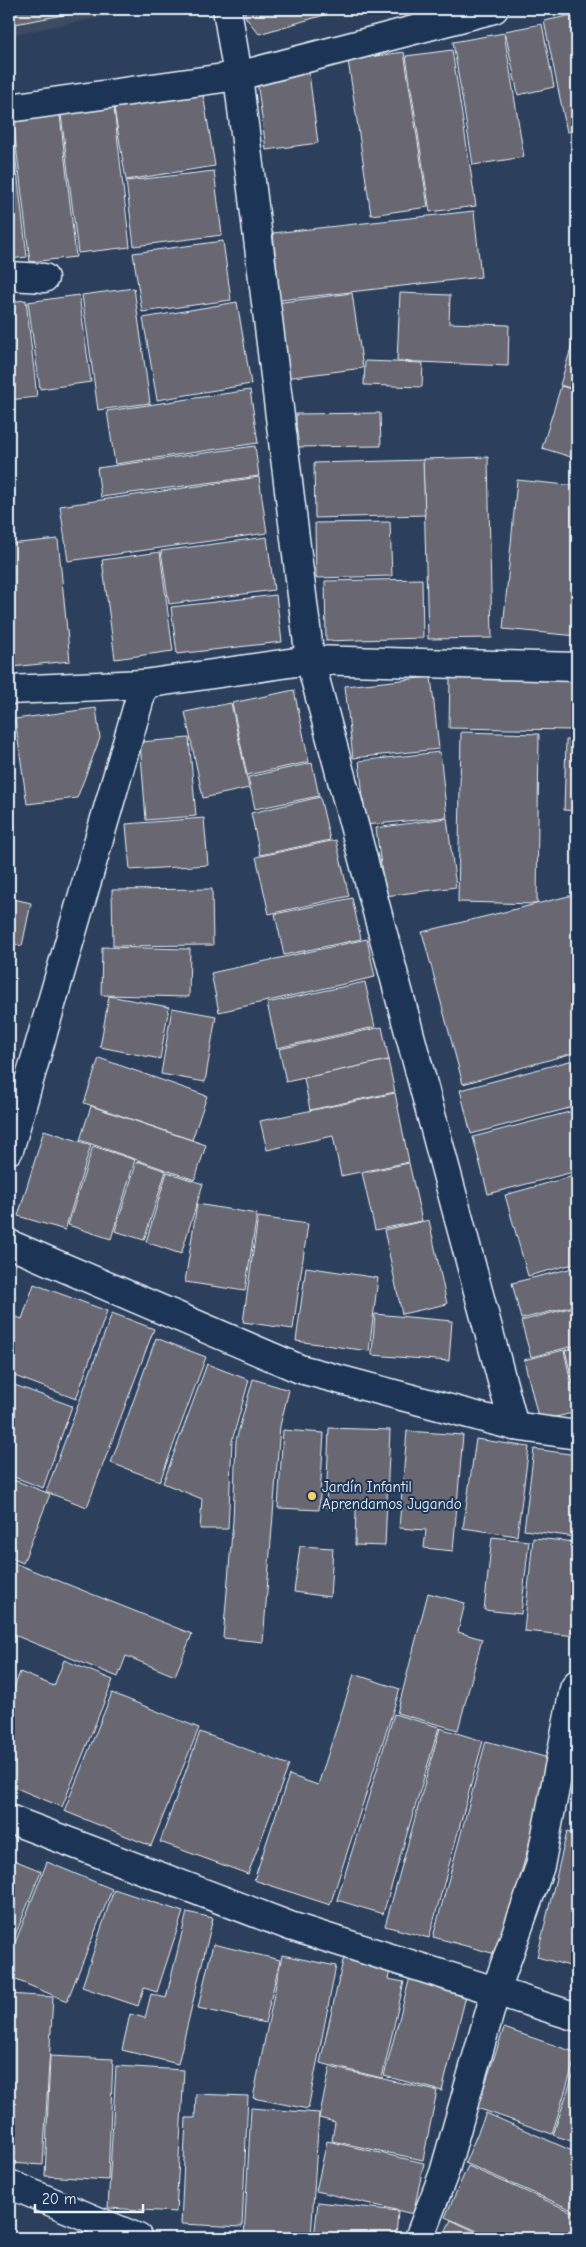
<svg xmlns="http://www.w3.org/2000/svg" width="586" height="2247" font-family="'Comic Neue',sans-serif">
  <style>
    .built { fill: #3e4b63 }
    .building { fill: #696872; stroke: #e8f1f8 }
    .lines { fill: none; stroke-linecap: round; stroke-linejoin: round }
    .minor-casing { stroke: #e8f1f8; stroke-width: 31 }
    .minor { stroke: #1d3557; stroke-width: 28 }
    .poi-dot { fill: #ffd166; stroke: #1d3557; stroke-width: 2 }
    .labels { text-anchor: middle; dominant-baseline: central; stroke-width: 4; stroke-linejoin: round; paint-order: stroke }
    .poi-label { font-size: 15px; fill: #e8f1f8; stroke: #1d3557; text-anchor: start }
  </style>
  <rect width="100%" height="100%" fill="#2c3f5c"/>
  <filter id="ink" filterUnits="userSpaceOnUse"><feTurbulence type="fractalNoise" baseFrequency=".02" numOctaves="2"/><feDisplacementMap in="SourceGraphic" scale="10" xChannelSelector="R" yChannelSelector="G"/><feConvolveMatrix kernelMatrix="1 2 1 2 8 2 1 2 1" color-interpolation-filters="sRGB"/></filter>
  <g filter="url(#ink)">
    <polygon class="built" points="9,9 118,9 119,14 9,35"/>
    <g class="building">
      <polygon points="9,9 96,9 9,25"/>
      <polygon points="244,9 345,9 259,34 246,18"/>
      <polygon points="577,14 577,130 567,132 544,21"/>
      <polygon points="542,24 554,87 518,95 505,31"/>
      <polygon points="504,33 524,157 473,165 453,42"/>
      <polygon points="452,50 476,206 430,212 406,56"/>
      <polygon points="404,52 428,207 371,215 348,60"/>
      <polygon points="309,73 318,143 266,150 257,80"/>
      <polygon points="202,88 215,166 126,180 113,102"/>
      <polygon points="114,108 130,247 78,253 61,114"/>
      <polygon points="60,115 76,257 30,262 13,120"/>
      <polygon points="9,119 11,119 27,257 9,259"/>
      <polygon points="214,171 222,235 134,246 126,181"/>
      <polygon points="474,211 481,277 280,300 273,233"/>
      <polygon points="223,241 231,300 142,312 133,253"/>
      <polygon points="134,288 150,403 98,410 82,295"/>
      <polygon points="352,293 363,368 285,378 275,303"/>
      <polygon points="400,293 450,295 449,323 509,325 508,366 397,361"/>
      <polygon points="79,295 91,382 40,389 28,302"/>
      <polygon points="26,300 37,397 9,400 9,302"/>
      <polygon points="237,302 251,384 157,400 143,318"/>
      <polygon points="577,328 577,390 560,385"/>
      <polygon points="365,361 423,363 422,387 364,385"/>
      <polygon points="561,386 577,391 577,459 542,448"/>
      <polygon points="250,390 258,443 115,464 107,411"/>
      <polygon points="380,413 381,446 296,447 296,414"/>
      <polygon points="255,446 259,476 101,497 97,468"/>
      <polygon points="488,457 492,638 428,639 423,459"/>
      <polygon points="423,460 425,515 315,518 314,463"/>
      <polygon points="259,477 267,533 68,561 60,506"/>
      <polygon points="517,480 577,486 577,636 503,629"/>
      <polygon points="390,522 392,576 316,578 315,523"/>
      <polygon points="267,537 274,590 169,604 161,551"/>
      <polygon points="58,539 70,661 11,667 9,649 9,544"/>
      <polygon points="160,552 173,651 115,659 102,560"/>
      <polygon points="422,579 423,638 326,641 325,581"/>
      <polygon points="276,595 282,642 177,654 171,607"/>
      <polygon points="431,677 439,749 353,758 345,686"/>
      <polygon points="450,678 572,681 571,730 449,728"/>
      <polygon points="572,680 577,680 577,737 571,737"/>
      <polygon points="294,690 309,762 247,775 232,703"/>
      <polygon points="231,703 249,788 203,798 185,712"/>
      <polygon points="96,708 100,738 77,798 27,804 15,719"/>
      <polygon points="9,731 12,732 10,790 9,790"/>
      <polygon points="461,732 539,734 537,904 458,902"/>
      <polygon points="189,738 196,816 146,820 140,742"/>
      <polygon points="566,740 577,740 577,811 564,810"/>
      <polygon points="440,752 447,817 366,825 359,761"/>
      <polygon points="312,763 319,796 255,809 248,777"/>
      <polygon points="320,797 330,840 260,855 251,813"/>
      <polygon points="204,818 208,865 130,870 126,824"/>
      <polygon points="447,818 456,887 385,896 376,828"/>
      <polygon points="336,840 349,896 269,914 256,857"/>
      <polygon points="212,889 213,945 113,946 112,890"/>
      <polygon points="577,894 577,1052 463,1084 422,932"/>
      <polygon points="9,898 31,903 22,946 9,943"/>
      <polygon points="352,898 361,939 284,955 275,914"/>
      <polygon points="367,939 375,977 219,1012 211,973"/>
      <polygon points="102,947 190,949 189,997 101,995"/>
      <polygon points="365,982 375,1027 277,1048 267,1003"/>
      <polygon points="109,996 169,1007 160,1059 100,1047"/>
      <polygon points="172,1008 216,1016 205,1082 161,1074"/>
      <polygon points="382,1027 389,1060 286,1082 279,1049"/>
      <polygon points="99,1058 207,1096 192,1140 84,1103"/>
      <polygon points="577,1059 577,1106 471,1134 460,1090"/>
      <polygon points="388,1060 395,1092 310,1110 304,1078"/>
      <polygon points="395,1093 409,1162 341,1176 333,1136 267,1150 260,1121"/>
      <polygon points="91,1106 206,1145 195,1180 80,1140"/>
      <polygon points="577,1110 577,1171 488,1194 473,1137"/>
      <polygon points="44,1130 91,1145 65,1230 18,1216"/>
      <polygon points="93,1146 135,1160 111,1239 68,1225"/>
      <polygon points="137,1161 166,1171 144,1240 115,1231"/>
      <polygon points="409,1163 422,1221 375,1230 362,1173"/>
      <polygon points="167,1172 203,1184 181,1254 146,1242"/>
      <polygon points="577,1175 577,1263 528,1276 505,1195"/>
      <polygon points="197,1204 257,1214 245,1291 185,1282"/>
      <polygon points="258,1217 308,1224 293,1329 243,1322"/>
      <polygon points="429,1220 447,1304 402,1314 384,1230"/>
      <polygon points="306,1267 378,1278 369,1351 296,1341"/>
      <polygon points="577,1267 577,1305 521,1319 512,1283"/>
      <polygon points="34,1284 107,1311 76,1399 9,1374 9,1314 22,1319"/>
      <polygon points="577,1306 577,1345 531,1357 521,1321"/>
      <polygon points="112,1313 154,1329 87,1507 46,1492"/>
      <polygon points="375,1314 452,1321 449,1361 372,1355"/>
      <polygon points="156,1338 206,1357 160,1481 111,1463"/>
      <polygon points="577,1347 577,1401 565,1350"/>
      <polygon points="564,1350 577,1412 539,1421 524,1360"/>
      <polygon points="207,1364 249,1380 232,1441 228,1529 200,1529 202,1499 163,1483"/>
      <polygon points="253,1379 289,1390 280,1426 263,1642 223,1638 233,1521 236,1440"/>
      <polygon points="9,1383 72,1406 43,1488 9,1475"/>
      <polygon points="329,1428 390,1430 385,1546 355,1545 356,1509 326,1508"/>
      <polygon points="283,1430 324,1433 319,1510 278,1508"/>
      <polygon points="407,1431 463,1435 453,1551 424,1548 426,1530 399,1528"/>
      <polygon points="476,1439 529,1447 517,1536 463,1528"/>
      <polygon points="534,1449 577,1455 577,1518 575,1537 524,1530"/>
      <polygon points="9,1478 50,1494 23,1563 9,1557"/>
      <polygon points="492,1537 529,1541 521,1614 484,1610"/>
      <polygon points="533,1538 577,1542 577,1636 524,1631"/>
      <polygon points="300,1546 333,1548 330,1597 294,1592"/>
      <polygon points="9,1561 192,1634 175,1676 126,1656 118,1677 9,1633"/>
      <polygon points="428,1593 465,1603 458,1632 482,1639 458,1730 397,1713"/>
      <polygon points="64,1660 113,1680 62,1807 9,1785 9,1701 20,1672 54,1686"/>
      <polygon points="354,1674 400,1689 330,1905 254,1880 289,1775 318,1785"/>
      <polygon points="112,1693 199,1728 151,1846 64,1811"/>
      <polygon points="394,1714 439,1727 383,1914 337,1900"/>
      <polygon points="440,1728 483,1741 429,1938 385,1926"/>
      <polygon points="200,1732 289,1765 248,1874 160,1842"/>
      <polygon points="486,1741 552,1759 499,1955 433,1937"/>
      <polygon points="567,1832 577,1835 577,1968 537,1957"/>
      <polygon points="9,1858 41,1871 9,1951"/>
      <polygon points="47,1862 112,1889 67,2001 9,1977 9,1958"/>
      <polygon points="114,1889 183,1912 157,1992 144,1988 138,2006 82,1987"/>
      <polygon points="187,1912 213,1918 178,2064 122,2050 130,2014 145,2018 151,1994 166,1998"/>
      <polygon points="213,1944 280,1960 265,2023 198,2008"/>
      <polygon points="345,1952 392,1962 388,1979 404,1982 382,2078 320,2063"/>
      <polygon points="282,1955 336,1966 308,2109 253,2098"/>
      <polygon points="410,1977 467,1992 442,2091 384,2076"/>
      <polygon points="9,1994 53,1997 43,2165 9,2163"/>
      <polygon points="504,2028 577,2053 552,2134 477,2108"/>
      <polygon points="50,2056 113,2059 108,2180 45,2176"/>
      <polygon points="577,2063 577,2143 553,2135"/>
      <polygon points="116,2066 184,2070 176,2212 108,2208"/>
      <polygon points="330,2067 437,2091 423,2160 332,2141 335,2122 319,2118"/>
      <polygon points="196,2094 248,2096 242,2227 181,2224 186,2118 195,2118"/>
      <polygon points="251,2108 319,2113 311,2238 244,2238"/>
      <polygon points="486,2113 577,2153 577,2212 465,2163"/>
      <polygon points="327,2141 424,2163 413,2214 316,2191"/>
      <polygon points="468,2166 577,2214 577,2238 494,2238 445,2217"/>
      <polygon points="318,2202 398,2211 396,2238 314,2238"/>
      <polygon points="451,2220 489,2238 442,2238"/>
    </g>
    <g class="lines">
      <defs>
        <g id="minor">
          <polyline points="227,9 238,76 310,660 514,1426"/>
          <polyline points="9,108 238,76 494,9"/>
          <polyline points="9,276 44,278"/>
          <polyline points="9,690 144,684 310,660 577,667"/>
          <polyline points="9,1150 144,684"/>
          <polyline points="9,1244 300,1369 514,1426 577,1435"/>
          <polyline points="9,1819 290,1926 577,2017"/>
          <polyline points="9,2184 138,2238"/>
          <polyline points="419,2238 444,2173 496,1990 540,1866 574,1689 577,1684"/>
        </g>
      </defs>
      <use href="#minor" class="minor-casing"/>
      <use href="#minor" class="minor"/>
    </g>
  </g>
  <circle class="poi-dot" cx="312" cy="1496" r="5"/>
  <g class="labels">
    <g class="poi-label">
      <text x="322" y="1487">Jardín Infantil<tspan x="322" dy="17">Aprendamos Jugando</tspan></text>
    </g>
  </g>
  <rect width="586" height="2247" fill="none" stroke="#1d3557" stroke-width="30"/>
  <rect x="15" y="15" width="556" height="2217" fill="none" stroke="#e8f1f8" stroke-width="2" filter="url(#ink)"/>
  <path d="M35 2204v8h108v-8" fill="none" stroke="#e8f1f8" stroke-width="2.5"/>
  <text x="42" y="2204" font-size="15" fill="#e8f1f8" stroke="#1d3557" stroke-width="4" paint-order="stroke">20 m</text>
</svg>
